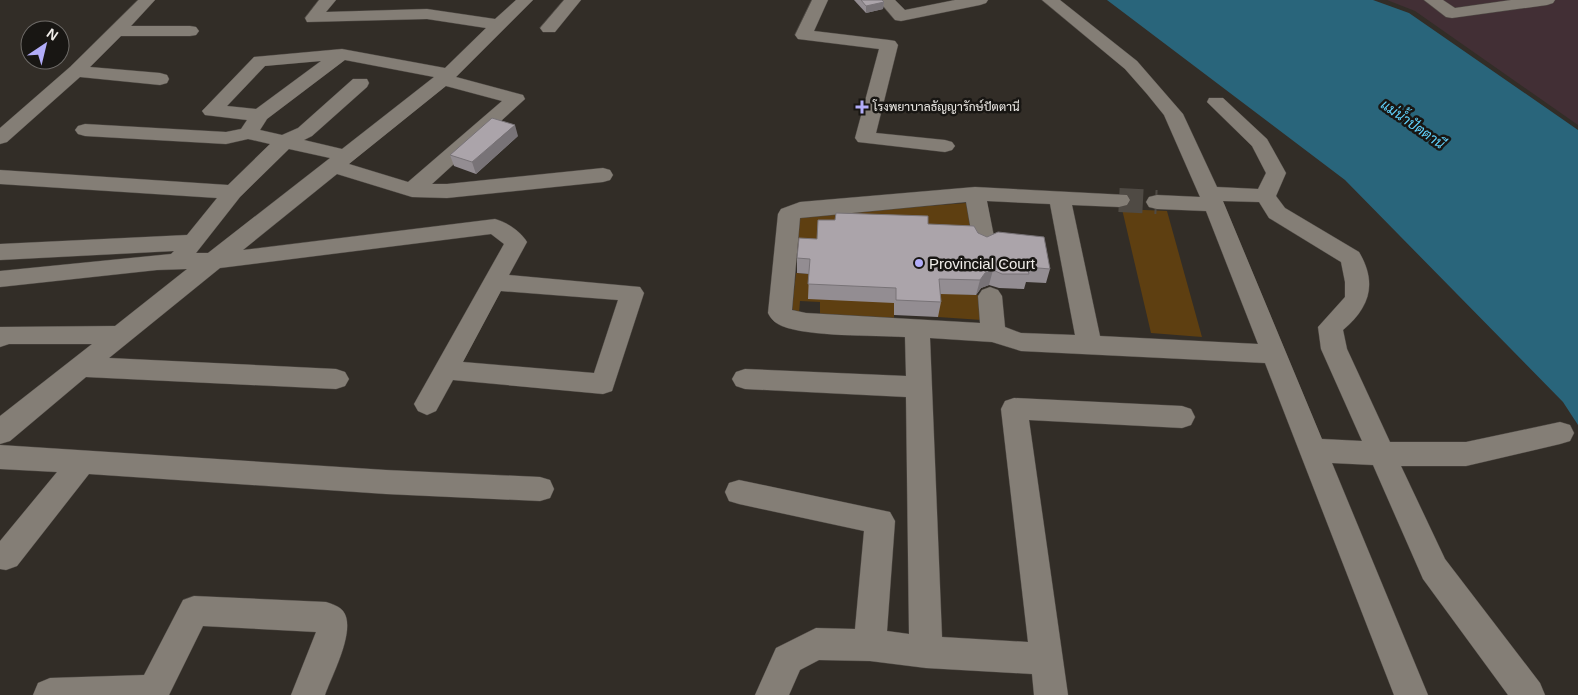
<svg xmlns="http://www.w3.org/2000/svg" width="1578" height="695" font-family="Arial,Sarabun,sans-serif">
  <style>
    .industrial { fill: #422f35 }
    .green { fill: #5e3f11 }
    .water { fill: #29657b }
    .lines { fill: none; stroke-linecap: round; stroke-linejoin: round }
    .minor-tunnel { stroke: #4f4a44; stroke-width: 24; stroke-dasharray: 24 12; stroke-linecap: butt }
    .minor-casing { stroke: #4e4944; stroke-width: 1 }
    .minor { fill: #847e76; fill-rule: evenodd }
    .wall { fill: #938d92 }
    .shaded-wall { fill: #787377 }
    .building { fill: #aba4aa; stroke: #787377 }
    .poi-dot { fill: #b2adf9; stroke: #181613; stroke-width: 2 }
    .labels { text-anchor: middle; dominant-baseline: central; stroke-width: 5; stroke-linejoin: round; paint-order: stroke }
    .far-poi-label { font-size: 12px; fill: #f1eeea; stroke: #181613; text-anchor: start }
    .far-water-label { font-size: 14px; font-style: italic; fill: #61d2fd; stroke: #181613 }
    .poi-label { font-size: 15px; fill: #f1eeea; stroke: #181613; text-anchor: start }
  </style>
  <rect width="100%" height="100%" fill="#322d27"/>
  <polygon class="industrial" points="1387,0 1578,0 1578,125 1415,11"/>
  <g class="green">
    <polygon points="966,203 972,232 816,254 797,253 798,219 802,216"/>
    <polygon points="1122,209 1167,211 1202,337 1151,333"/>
    <polygon points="796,273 809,274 894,303 894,318 820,314 820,302 800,301 799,313 792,309"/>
    <polygon points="936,293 980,295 982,320 938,317"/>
  </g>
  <polygon class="water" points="1107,0 1373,0 1409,13 1578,130 1578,425 1563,402 1345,180"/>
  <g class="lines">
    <polyline class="minor-tunnel" points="1119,200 1157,202"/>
    <defs>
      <g id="minor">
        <polygon points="138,0 155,0 131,26 190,26 196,27 199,31 196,35 190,36 121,36 90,67 160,73 167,75 169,79 167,83 160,85 80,77 7,142 0,144 0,128 70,67"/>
        <path d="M319,0H336L326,12L427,9L495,19L516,0H533L456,77L523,95L525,99L432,184H447L603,168L610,170L613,175L610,180L603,182L447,198L412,197L337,174L243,250L495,219C507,222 521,232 527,242L509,275L640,287L644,293L612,391L603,394L453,380L436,411L427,415L418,411L414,404L504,244L491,234L220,268L109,358L336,369L345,372L349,379L345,386L336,389L86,377L10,441L0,444V416L92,344H9L0,347V327L115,326L187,269L157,270L0,287V271L171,254L174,251L0,260V244L187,235L217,198L0,184V170L228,185L270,144L248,139L226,144L85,136L78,134L75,130L78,126L85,124L226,132L241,129L247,120L205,115L202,111L254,57L342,49L445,68L486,28L427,19L307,22L305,18ZM345,60L434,77L342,149L304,140L312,136L367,87L369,83L367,79H353L298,128L282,135L260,130L267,119ZM321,61L256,109L227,106L265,66ZM446,86L502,101L408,182L349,164ZM289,149L330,158L208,253H196L240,197ZM501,291L618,300L594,373L463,362Z"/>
        <polygon points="564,0 581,0 555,32 543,32 540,28"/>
        <polygon points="812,0 828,0 814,31 889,40 895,41 898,45 876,133 945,140 952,142 955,146 952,150 945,152 858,142 855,138 879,49 798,39 795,35"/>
        <polygon points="878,0 895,0 905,10 955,0 988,0 986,3 980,5 901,21 895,20"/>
        <path d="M1042,0H1060L1137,61L1183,114L1217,187L1258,189L1266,173L1252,146L1207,102L1209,98H1223L1267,139L1286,173L1276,196L1285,208L1359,252C1378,284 1369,308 1343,330L1347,349L1390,442H1466L1560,422L1570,425L1574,433L1570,441L1560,444L1466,466H1401L1445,559L1540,683L1545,695H1508L1423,579L1373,465L1332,463L1428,695H1394L1265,363L1021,351L992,342L930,338L942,637L1028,642L1001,409L1005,401L1014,398L1182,406L1191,409L1195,417L1191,425L1182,428L1029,420L1068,695H1034L1032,674L926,668L870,661L819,660L800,670L789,695H755L776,648L816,628L855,629L864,531L739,504L729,501L725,492L729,483L739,480L890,512L895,521L887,631L909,634L906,397L745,389L736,386L732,379L736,372L745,369L906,376L905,337C873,335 809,337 782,326C775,323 771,319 768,313L778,214L781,209L800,202L975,187L1127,195L1130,200L1127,205L1119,207L1072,205L1100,336L1258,344L1206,211L1157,209L1149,207L1146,202L1149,197L1157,195L1200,197L1164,115L1147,94L1125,69ZM987,201L1050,204L1075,335L1021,333L1005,327L1002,296L998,290L990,287L982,290L978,296L980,323L806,313L792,310L800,218L966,202L973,242L976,247L984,250L992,247L995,242ZM1223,201L1259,202L1269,218L1341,262L1345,282V297L1318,327L1321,349L1362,441L1322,439Z"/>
        <polygon points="1424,0 1443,0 1455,8 1511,0 1555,0 1553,3 1547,5 1452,18 1446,17"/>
        <polygon points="0,445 386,470 540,477 550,480 554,489 550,498 540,501 386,494 89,474 17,566 6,570 0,569 0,541 57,472 0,469"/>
        <path d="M194,596L326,602C332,604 339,606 343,611C357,629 332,675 325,695H291L316,632L203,626L169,695H33L38,683L50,678L144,675L183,600Z"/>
      </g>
    </defs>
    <use href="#minor" class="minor-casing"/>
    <use href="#minor" class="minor"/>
  </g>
  <g class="wall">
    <polygon points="854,0 882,0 884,2 883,9 866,13"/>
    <polygon points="518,136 476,174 454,166 450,155"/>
    <polygon points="928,224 978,233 1050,269 1046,283 1026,282 1024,289 999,288 989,285 981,288 976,295 940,294 941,302 938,317 894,315 894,303 808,299 809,274 797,273 797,258 817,239"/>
  </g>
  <g class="shaded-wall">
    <polygon points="884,2 883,9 866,13 866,6"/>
    <polygon points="515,125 518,136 476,174 472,162"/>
    <polygon points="993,270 989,285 981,288 976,295 980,280 985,273"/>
  </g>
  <g class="building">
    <polygon points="861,0 882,0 884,2 866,6"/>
    <polygon points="492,118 515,125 472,162 450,155"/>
    <polygon points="836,213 928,216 928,224 974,226 978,233 987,237 998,232 1044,237 1050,269 1027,267 1029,274 1002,274 993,270 985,273 980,280 939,279 941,302 896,300 896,288 808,284 810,259 797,258 799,238 817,239 818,220 835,220"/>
  </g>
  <g class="poi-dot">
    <path d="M859.5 99.5h5v5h5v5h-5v5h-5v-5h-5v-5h5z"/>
    <circle cx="919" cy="263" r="5"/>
  </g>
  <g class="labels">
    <g class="far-poi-label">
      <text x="873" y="107">โรงพยาบาลธัญญารักษ์ปัตตานี</text>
    </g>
    <g class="far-water-label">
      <text transform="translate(1413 124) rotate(35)">แม่น้ำปัตตานี</text>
    </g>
    <g class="poi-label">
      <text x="929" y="263">Provincial Court</text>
    </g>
  </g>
  <g transform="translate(45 45) rotate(35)"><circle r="24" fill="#181613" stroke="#6f6c69"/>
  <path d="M0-4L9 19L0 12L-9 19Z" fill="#b2adf9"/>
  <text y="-8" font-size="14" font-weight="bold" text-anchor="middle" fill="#f1eeea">N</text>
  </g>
</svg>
